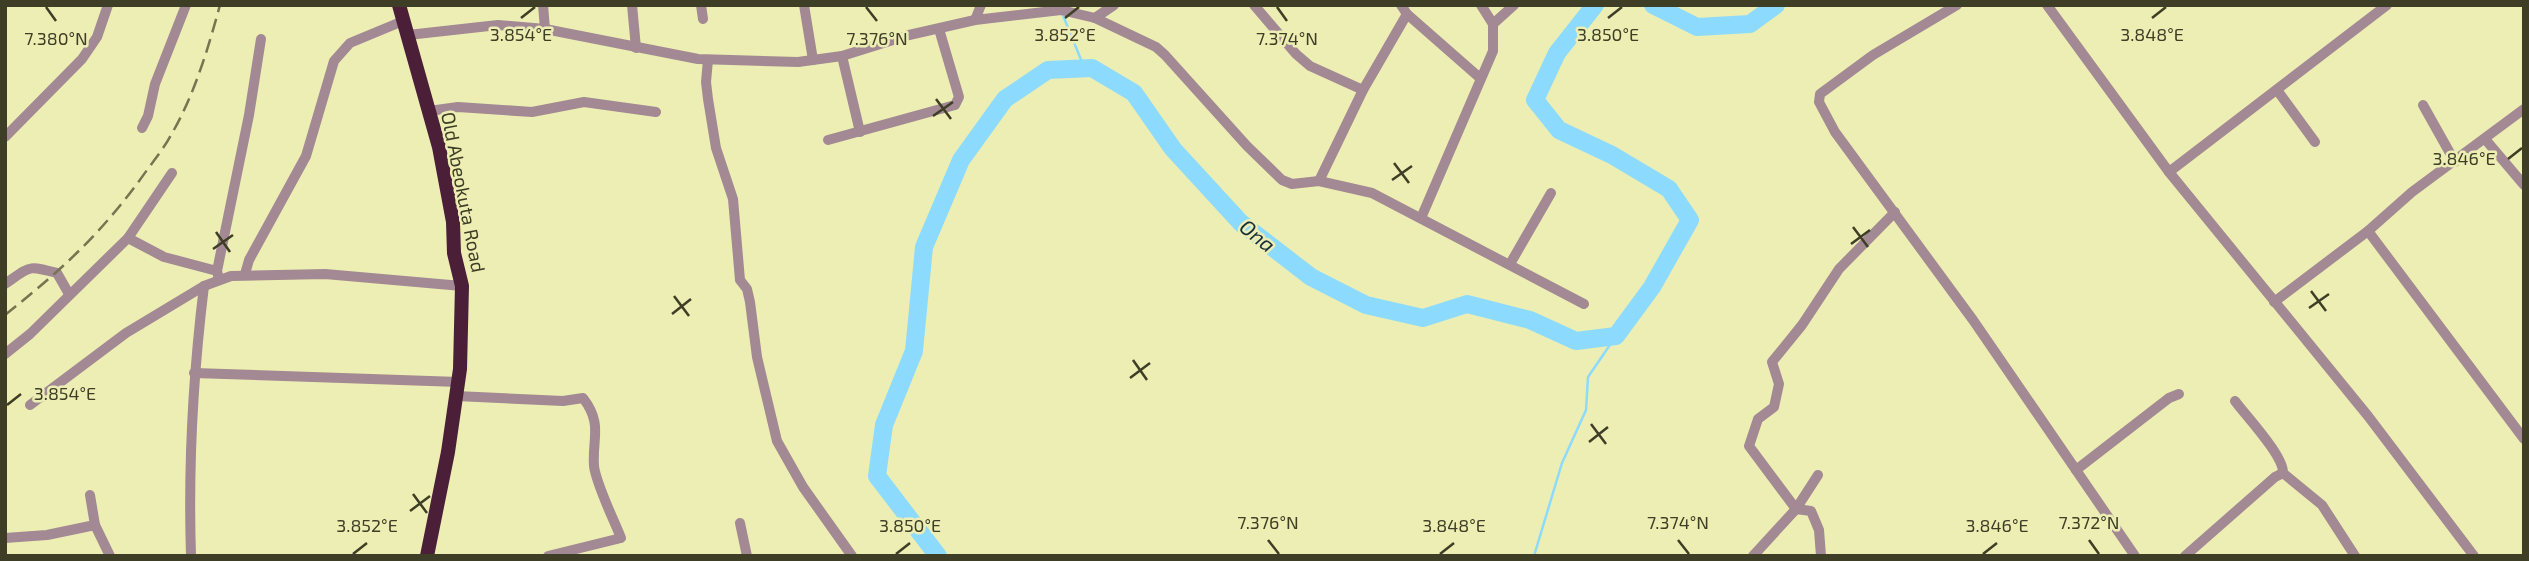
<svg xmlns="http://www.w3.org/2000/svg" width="2529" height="561" font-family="'Exo 2',sans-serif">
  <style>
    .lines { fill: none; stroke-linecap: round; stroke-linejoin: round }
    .stream { stroke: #8cdbfe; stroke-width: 2.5 }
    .river { stroke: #8cdbfe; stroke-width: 18 }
    .minor { stroke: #a28994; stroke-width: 10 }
    .highway { stroke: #4c1f38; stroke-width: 14 }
    .rail { stroke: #757552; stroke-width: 2.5; stroke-dasharray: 14 7; stroke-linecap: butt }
    .ticks { fill: none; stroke: #3e3e26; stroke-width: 2.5 }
    .labels { text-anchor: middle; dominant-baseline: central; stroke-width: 5; stroke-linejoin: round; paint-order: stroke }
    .street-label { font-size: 19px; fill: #3e3e26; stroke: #edeeb3 }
    .water-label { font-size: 21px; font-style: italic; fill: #162f3a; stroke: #edeeb3 }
    .ticks-label { font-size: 18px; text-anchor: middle; fill: #3e3e26; stroke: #edeeb3; stroke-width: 5; stroke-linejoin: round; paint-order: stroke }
  </style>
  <rect width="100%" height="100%" fill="#edeeb3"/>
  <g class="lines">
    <g class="stream">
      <polyline points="1062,13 1084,67"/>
      <polyline points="1534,556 1562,463 1586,410 1588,377 1616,336"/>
    </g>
    <g class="river">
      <polyline points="1653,5 1697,27 1750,24 1776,5"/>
      <polyline points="938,556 877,476 884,425 914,351 924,247 961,160 1005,99 1048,70 1092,68 1134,93 1173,149 1241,223 1311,277 1366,305 1423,318 1467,304 1530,320 1576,341 1616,336 1652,287 1690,220 1669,189 1612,155 1559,130 1535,100 1557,53 1595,5"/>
    </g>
    <g class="minor">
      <polyline points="543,5 545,29"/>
      <polyline points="632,5 636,48"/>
      <polyline points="701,5 703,19"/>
      <polyline points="804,5 813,60"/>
      <polyline points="1254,5 1296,54 1310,66 1363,90"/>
      <polyline points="1401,5 1407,14 1480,78"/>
      <polyline points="1957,5 1873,55 1820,94 1819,102 1835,132 1973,320 2135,556"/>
      <polyline points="2047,5 2169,172 2368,416 2474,556"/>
      <polyline points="1095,18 1114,5"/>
      <polyline points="975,20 981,5"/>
      <polyline points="1493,24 1514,5"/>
      <polyline points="408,35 498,25 545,29 698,59 798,62 842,56 909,35 975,20 1061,10 1095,18 1156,47 1165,55 1247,146 1282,180 1292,184 1319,181 1372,193 1584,304"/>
      <polyline points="842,56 860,132"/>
      <polyline points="708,60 706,82 708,99 716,148 733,199 740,280 747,289 750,302 757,357 777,441 803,487 852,556"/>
      <polyline points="2277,90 2315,142"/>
      <polyline points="2423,105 2455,162"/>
      <polyline points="429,111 458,107 532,112 584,102 656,112"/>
      <polyline points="142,128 148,116 155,84 186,5"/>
      <polyline points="5,137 82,59 97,37 108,5"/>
      <polyline points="2485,139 2524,185"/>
      <polyline points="828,140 955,105 959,97 939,29"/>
      <polyline points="2169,172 2387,5"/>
      <polyline points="1319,181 1363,90 1407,14"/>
      <polyline points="1421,218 1493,51 1493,24 1481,5"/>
      <polyline points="2368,231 2524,439"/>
      <polyline points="128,238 164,257 217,271"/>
      <polyline points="1510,264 1551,193"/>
      <polyline points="245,274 249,260 306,156 334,61 350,43 403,21"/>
      <polyline points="219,279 217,271 249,115 261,39"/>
      <path d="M5,284C31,266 27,265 57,273L69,294"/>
      <polyline points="2274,302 2368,231 2412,192 2524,109"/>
      <polyline points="5,354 30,334 128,238 172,173"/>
      <polyline points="194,373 459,382"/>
      <path d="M456,396L563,401L583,398C603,424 592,438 594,466C596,484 614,520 621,538L548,556"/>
      <path d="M2235,401C2246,416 2284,456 2283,473L2322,505L2355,556"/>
      <polyline points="30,405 126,333 204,286 231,276 325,274 462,286"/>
      <polyline points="2076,470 2169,398 2179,394"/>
      <polyline points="90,495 95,525 110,556"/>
      <polyline points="740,523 747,556"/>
      <polyline points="5,538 47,535 95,525"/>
      <path d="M191,556C188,465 193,376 204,286"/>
      <polyline points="1753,556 1796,509 1818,475"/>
      <polyline points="1821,556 1819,530 1811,511 1796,509 1749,446 1758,419 1774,407 1779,384 1772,362 1802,325 1839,269 1895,212"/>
      <polyline points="2185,556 2275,477 2283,473"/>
    </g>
    <polyline class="highway" points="399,5 439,147 453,222 454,253 462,286 460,369 448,452 427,556"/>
    <path class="rail" d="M5,315C64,268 103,232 147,170C155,159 164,148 171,135C194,96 208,49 220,5"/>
  </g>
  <path class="ticks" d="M46,7L56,21M866,7L877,21M1277,7L1287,21M521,18L535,7M1065,18L1079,7M1608,18L1622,7M2152,18L2166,7M936,99L951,119M933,116L953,102M2508,159L2522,148M1394,163L1409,183M1392,180L1412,166M1853,227L1868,247M216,232L230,252M1851,244L1870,230M213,249L233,235M2311,291L2326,311M674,296L689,316M2309,308L2329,294M672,314L691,299M1133,360L1147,380M1130,378L1150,363M7,405L21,394M1591,424L1606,444M1589,442L1608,427M413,494L427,513M410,511L430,496M1268,540L1279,554M1678,540L1689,554M2089,540L2099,554M353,554L367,543M896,554L910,543M1440,554L1454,543M1983,554L1997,543"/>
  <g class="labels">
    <g class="street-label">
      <text transform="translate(464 192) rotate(79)">Old Abeokuta Road</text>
    </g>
    <g class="water-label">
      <text transform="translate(1258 235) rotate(39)">Ona</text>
    </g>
  </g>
  <g class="ticks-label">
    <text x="521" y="41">3.854°E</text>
    <text x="1065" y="41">3.852°E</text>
    <text x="1608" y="41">3.850°E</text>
    <text x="2152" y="41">3.848°E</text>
    <text x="56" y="45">7.380°N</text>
    <text x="877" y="45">7.376°N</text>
    <text x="1287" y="45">7.374°N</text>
    <text x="2464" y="165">3.846°E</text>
    <text x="65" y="400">3.854°E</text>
    <text x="1268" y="529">7.376°N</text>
    <text x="1678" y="529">7.374°N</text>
    <text x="2089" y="529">7.372°N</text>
    <text x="367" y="532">3.852°E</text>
    <text x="910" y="532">3.850°E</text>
    <text x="1454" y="532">3.848°E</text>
    <text x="1997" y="532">3.846°E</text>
  </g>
  <rect width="2529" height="561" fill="none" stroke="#3e3e26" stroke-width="14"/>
</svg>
